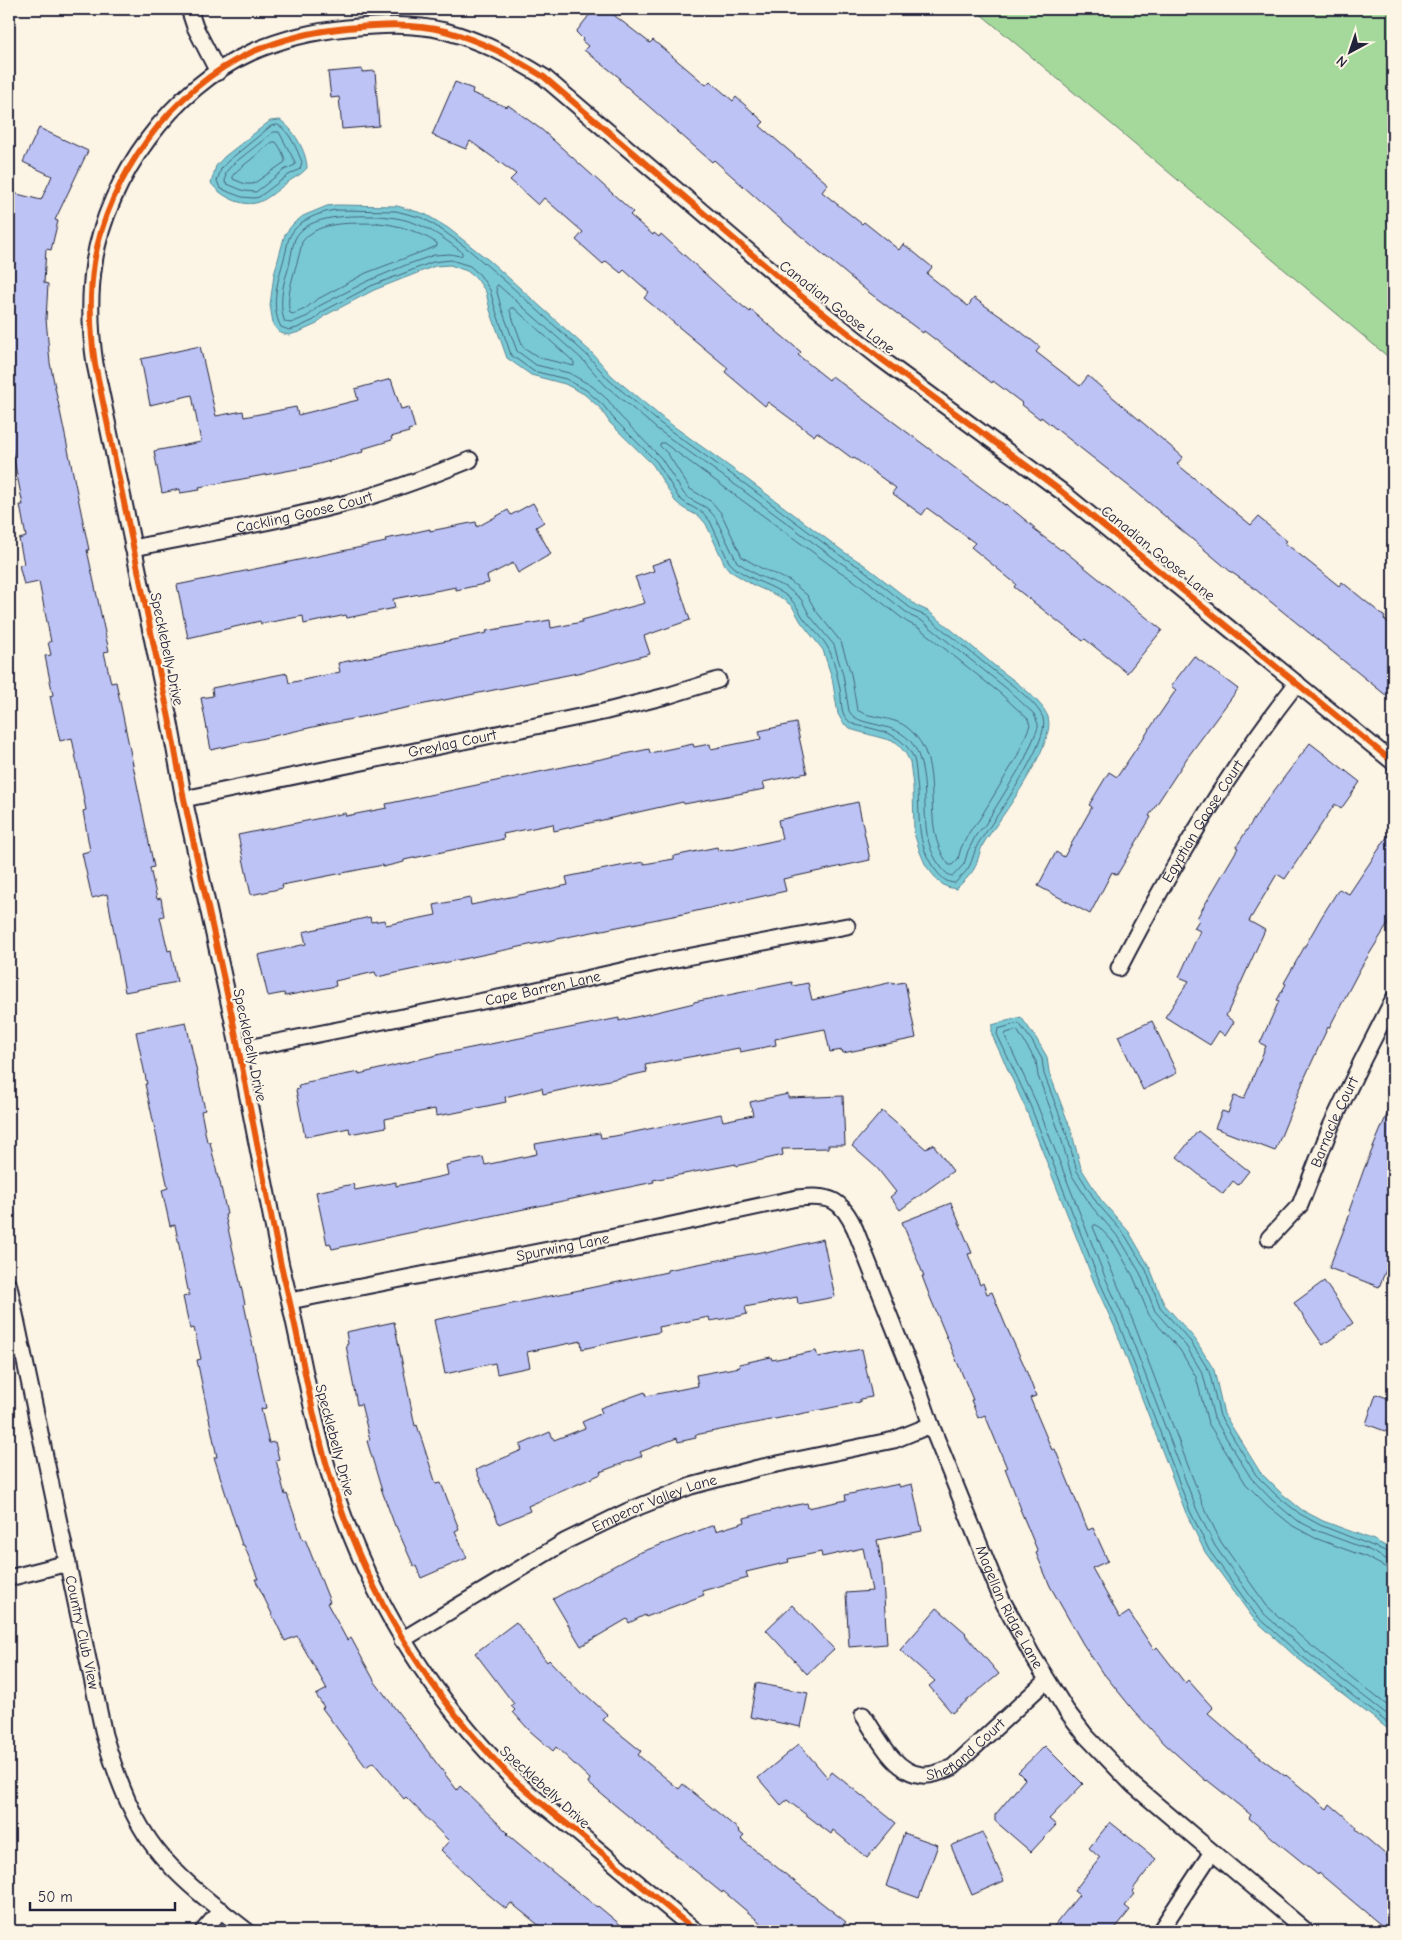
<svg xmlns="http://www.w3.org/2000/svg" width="1402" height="1940" font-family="'Comic Neue',sans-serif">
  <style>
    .green { fill: #a5d99b; stroke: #647e6b }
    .water { fill: #79c9d5; stroke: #568697 }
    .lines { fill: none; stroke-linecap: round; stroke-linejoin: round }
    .shore { stroke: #456579; stroke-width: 1 }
    .building { fill: #bdc3f5; stroke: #22223b }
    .minor-casing { stroke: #22223b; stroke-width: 19 }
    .minor { stroke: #fcf5e5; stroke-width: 15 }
    .cycleway-casing { stroke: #fcf5e5; stroke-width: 9 }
    .cycleway { stroke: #e8590c; stroke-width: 6 }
    .labels { text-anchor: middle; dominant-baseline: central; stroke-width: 4; stroke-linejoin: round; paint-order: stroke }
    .street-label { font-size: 15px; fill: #22223b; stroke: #fcf5e5 }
  </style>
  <rect width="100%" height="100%" fill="#fcf5e5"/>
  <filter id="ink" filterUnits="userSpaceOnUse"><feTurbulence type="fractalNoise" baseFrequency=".02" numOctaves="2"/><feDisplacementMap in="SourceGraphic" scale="10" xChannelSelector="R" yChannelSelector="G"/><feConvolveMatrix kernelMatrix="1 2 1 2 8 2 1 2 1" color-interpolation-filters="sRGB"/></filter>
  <g filter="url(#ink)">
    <polygon class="green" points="974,9 1393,9 1393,361 983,16"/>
    <g class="water">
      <path d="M280,120C293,128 307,152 307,168C301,175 295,177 288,182C281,187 268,199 259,202C243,208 220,196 211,183L216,166L224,157L270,121Z"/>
      <path d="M336,205L397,206L425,214L448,228L491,262L592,353L612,376L665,420L748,480L844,552L863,564L917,606L928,611C951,629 974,648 996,667C1012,679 1041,699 1048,717C1057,743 1001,818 985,841C979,850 979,860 974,869C970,876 962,883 956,889L947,887L939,882L926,866L920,852L914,833L913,786L910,762L906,754L896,742L853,730L843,723L838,714L832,678L823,650L801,622L792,606L780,597L753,585L730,571L725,565L706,524L700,517L683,508L675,501L653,465L610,423L600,408L584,394L565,384L531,375L507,358L490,310L486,292L477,279L467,271L450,265L435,266L374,290L324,316L317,324L299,332L289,335L280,333L276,329L273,323L270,305L274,275L285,234L293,224L303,216L327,206Z"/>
      <polygon points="1021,1017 1036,1038 1047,1057 1049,1072 1071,1130 1081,1168 1101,1200 1129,1232 1150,1268 1164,1304 1195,1339 1214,1370 1224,1414 1260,1472 1280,1492 1302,1510 1323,1521 1374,1540 1393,1550 1393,1733 1296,1657 1253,1618 1205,1552 1186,1513 1115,1328 1094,1282 1025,1107 992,1035 992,1025"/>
    </g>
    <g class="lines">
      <g class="shore">
        <path d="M278,125C290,131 297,150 302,162L300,169L287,176L259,197L254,198L242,197L231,193L220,188L217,181L221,169L228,161L271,126Z"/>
        <polygon points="274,132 279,132 295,162 295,165 284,170 256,192 244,191 225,183 226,172 232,165"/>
        <path d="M273,142H276C280,147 285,156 285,162L253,184H245L233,179V175L238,170Z"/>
        <path d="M336,210L396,211L423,218L445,232L468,249L513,288L588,356L609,380L661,424L745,484L841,556L861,568L914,611L926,616C949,634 971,653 994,671C1008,682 1037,702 1043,718C1051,740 996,817 982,838C975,846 974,856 970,865C967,872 960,877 955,883C947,883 942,878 937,872C914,844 921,814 917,782C916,774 916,766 914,759C905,737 887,732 866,727C859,726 851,725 846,718C840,711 842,698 840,689C837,675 834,658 827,646C821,636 812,629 805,620C797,609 796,602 784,594C766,582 744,579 729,562L710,521L703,513L687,504L679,498L657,462L614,419L603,405L586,390L566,379L533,371L511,355L495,308L490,290L480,275L470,266L451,260L433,262L371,286L322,312L314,320L297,328L289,330L281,327C269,305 279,277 285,255C287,249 287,241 290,236C298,220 320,212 336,210Z"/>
        <path d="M378,216C415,218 433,230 462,252V255L460,256L450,254L434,255L406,265L368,281L319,306L308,316L291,323L285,322C279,310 282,285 287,273C291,262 291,249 295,239C307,213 355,216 378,216Z"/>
        <path d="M378,223C400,225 417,231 437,243V246L366,273L316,300L305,309L293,314L290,313C284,294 299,262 302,242C319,219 353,224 378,223Z"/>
        <path d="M498,285L584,361L605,385L657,429L741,489L838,561L857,573L911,616L922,621L1006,688L1034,714L1038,724V728L1024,761L985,825L976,835L968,851L964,864L953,876C947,875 945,872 941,867C916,836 931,796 920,760C908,715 860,732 849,711L843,675L834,645L810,616L801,599L786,587L757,575L737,562L715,517L707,508L690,499L684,494L661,458L619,415L608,400L592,386L569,373L536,365L517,351L501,307L496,288Z"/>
        <polygon points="511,308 514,308 574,362 574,366 540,358 523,347 510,311"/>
        <path d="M661,443H664L833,567L853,580L907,622L919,628L1001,694L1028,719L1030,725L1017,757L979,820L970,831L961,848L958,859L952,865H949C916,823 950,763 908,728C894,716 871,719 857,710L851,674L841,642L816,611L807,595L790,581L761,568L742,557L721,513L712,502L690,489L668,454L660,446Z"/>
        <polyline points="1393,1554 1320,1525 1300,1514 1276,1495 1256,1475 1220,1416 1209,1371 1191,1342 1160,1307 1146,1270 1125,1235 1097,1203 1077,1171 1066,1132 1044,1074 1042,1059 1032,1041 1019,1023 998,1029 997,1034 1030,1105 1099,1280 1120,1327 1190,1511 1209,1550 1256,1615 1299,1654 1393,1727"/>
        <polyline points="1393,1560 1388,1560 1369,1550 1318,1531 1296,1520 1272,1500 1251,1478 1214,1418 1203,1374 1186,1346 1155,1311 1140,1273 1120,1239 1092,1207 1071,1174 1060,1134 1038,1076 1036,1061 1017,1030 1006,1033 1005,1036 1036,1102 1105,1277 1126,1324 1196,1508 1215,1546 1261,1611 1303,1649 1393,1719"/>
        <polyline points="1393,1568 1385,1567 1366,1557 1315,1538 1293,1526 1267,1505 1246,1484 1208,1423 1196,1377 1180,1350 1149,1315 1133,1276 1114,1243 1097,1225 1094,1225 1093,1227 1133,1321 1203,1505 1221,1542 1267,1606 1308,1643 1393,1710"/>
      </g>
    </g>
    <g class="building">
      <polygon points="594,9 606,9 650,43 653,40 706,85 710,81 733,101 736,97 764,122 760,126 828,184 822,192 862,224 864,222 899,250 903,244 910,249 932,267 927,274 968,306 974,298 1010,323 1040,347 1036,352 1080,386 1088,376 1183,457 1177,464 1251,525 1258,517 1287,541 1285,543 1339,586 1342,582 1385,617 1384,619 1393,627 1393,701 1250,585 1231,572 1135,491 1041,417 1040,419 1021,404 1022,403 993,381 992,383 924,331 923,333 867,291 772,212 714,160 712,162 619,80 620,78 584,50 588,46 582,41 583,39 576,32"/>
      <polygon points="362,69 362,72 375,71 379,126 342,129 339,97 331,98 328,72"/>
      <polygon points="455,82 473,89 472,93 507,107 508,105 542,130 633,212 630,215 653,235 654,233 659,237 661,234 725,292 750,312 751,310 801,352 798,355 829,380 832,376 979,486 1005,505 1006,504 1035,528 1033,529 1061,550 1062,549 1162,630 1127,673 1085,639 1083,641 1014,587 1016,584 971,547 975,543 927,508 922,515 892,493 896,488 854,458 853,459 817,432 814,436 768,402 765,406 725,372 728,368 644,298 649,292 624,270 621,273 606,261 603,264 576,240 583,232 544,198 538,205 516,185 510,180 516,174 470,141 466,149 432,135"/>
      <polygon points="39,128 88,151 55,220 58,221 51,250 46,249 44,283 48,284 46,319 50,363 89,550 87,550 109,651 104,652 111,683 116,682 154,867 150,868 157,899 161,898 164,916 160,917 168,951 171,950 177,982 125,992 107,894 92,898 82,853 90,851 83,811 86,810 72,738 60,741 50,696 53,695 45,656 51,655 48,642 51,642 39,582 24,585 19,565 24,564 19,539 26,537 20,505 23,505 9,435 9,192 41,200 52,176 23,162"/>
      <polygon points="200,346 216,416 243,411 244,417 296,407 298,415 358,400 355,389 391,379 401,409 409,407 415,428 408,430 409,432 391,437 392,440 362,449 363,452 308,467 199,487 200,490 180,493 180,489 162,493 154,451 201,442 192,395 150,405 141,359"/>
      <polygon points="533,503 544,522 536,527 551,554 518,573 513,563 487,576 489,583 456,590 456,587 393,599 395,608 347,618 346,615 304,624 303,616 261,624 260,621 188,638 177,585 386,542 385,539 412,534 412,533 430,529 430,531 476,522 477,527 508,510 511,515"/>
      <polygon points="670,559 690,620 644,636 650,654 587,671 322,725 211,750 201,698 213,696 212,688 287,673 289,683 340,672 338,663 487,633 486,631 550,620 551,628 582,622 582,620 645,603 635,577 654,571 652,565"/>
      <polygon points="1194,656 1238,689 1187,758 1149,816 1151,817 1117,875 1112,872 1090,914 1038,886 1056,852 1064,857 1092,807 1089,805 1109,772 1117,777 1176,690 1171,686"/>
      <polygon points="796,723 807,773 763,782 765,789 684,804 683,802 554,831 553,824 503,834 504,839 404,860 404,862 383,867 383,865 282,885 283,888 251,895 238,835 345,813 346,816 387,808 386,804 649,749 650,753 693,744 694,747 710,744 711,749 761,739 759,731"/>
      <polygon points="1310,743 1360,782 1341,809 1335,804 1285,879 1277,874 1249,921 1265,930 1226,1016 1234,1022 1225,1036 1219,1031 1210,1045 1165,1017 1189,981 1179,977 1200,931 1194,928 1199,920 1197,918 1238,848 1236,847 1261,808"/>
      <polygon points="858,802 870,860 783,879 786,891 683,914 567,937 377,977 375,972 335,981 336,986 285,996 284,993 268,996 258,955 306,944 303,932 370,917 371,922 385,920 386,925 436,915 434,905 470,898 471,905 568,885 566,877 625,865 644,862 644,864 674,859 674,856 717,847 718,851 731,849 731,850 782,839 778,820"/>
      <polygon points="1393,828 1393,916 1360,969 1329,1028 1328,1027 1305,1077 1275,1151 1215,1128 1222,1111 1228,1113 1234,1096 1244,1099 1266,1046 1260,1043 1279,1001 1277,1000 1286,984 1284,983 1322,916 1339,889 1349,894"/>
      <polygon points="792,982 793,986 808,983 812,1000 893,982 893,984 905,982 916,1038 843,1053 842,1050 830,1052 825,1029 775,1039 776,1045 740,1052 739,1048 645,1065 647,1072 543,1094 542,1088 505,1097 506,1102 454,1113 436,1116 435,1109 385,1119 386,1127 350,1134 349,1128 305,1137 296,1090 299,1089 298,1086 307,1084 307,1082 359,1072 359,1074 441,1054 619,1018 619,1021 694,1003 694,1002"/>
      <polygon points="1152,1021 1177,1073 1143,1090 1118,1036"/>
      <polygon points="186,1022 205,1110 201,1111 207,1142 210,1142 218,1178 219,1178 227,1214 225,1215 245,1304 244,1304 266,1408 261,1409 269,1443 275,1442 279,1459 276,1460 285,1495 287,1494 303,1540 305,1539 330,1602 327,1603 347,1640 351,1638 375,1682 457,1790 460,1786 508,1833 507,1834 559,1877 597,1907 598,1906 628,1931 546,1931 511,1903 506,1909 477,1885 441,1850 449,1841 406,1797 404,1799 373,1762 366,1767 322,1708 324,1707 316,1695 327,1689 297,1636 285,1641 255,1579 258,1579 244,1545 242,1545 214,1457 217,1457 197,1360 201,1359 194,1328 190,1329 183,1297 189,1295 175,1225 170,1226 162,1190 168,1188 145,1084 147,1084 136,1032"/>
      <polygon points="788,1094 788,1098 843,1096 845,1145 828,1145 828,1148 782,1149 783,1155 736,1166 736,1164 653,1180 654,1182 332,1249 330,1243 327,1244 316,1192 353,1184 355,1190 396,1182 396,1186 448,1175 446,1165 483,1157 485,1165 537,1154 535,1144 568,1138 600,1133 601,1138 615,1136 721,1114 723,1121 753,1115 750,1102"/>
      <polygon points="1393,1100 1393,1237 1388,1251 1393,1253 1379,1287 1329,1268 1351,1211 1349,1211 1364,1169"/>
      <polygon points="882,1111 926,1149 933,1144 953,1171 900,1210 890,1197 896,1192 877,1168 852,1146"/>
      <polygon points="1198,1131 1249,1171 1238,1185 1233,1181 1223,1194 1177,1157"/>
      <polygon points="951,1203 972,1253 968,1254 980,1285 983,1283 987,1294 992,1292 1005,1324 1024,1365 1036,1396 1030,1398 1052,1450 1055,1449 1088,1530 1093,1528 1108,1561 1092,1568 1120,1618 1129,1612 1154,1650 1157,1647 1185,1683 1188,1680 1213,1708 1208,1713 1249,1749 1285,1776 1286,1775 1327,1809 1330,1804 1357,1827 1356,1829 1393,1861 1393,1931 1388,1931 1319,1873 1318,1875 1276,1841 1249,1818 1251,1815 1207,1780 1206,1781 1165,1744 1134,1711 1104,1674 1103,1674 1083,1644 1050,1586 1036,1553 1038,1552 1020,1509 1021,1509 1005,1468 1007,1468 985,1415 978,1418 971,1400 973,1400 930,1297 922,1276 924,1276 902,1222"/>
      <polygon points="823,1239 835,1297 798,1304 797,1297 745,1307 747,1314 740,1316 710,1321 709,1317 659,1327 660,1332 582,1349 581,1341 527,1352 530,1367 497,1374 495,1363 445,1374 434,1320 667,1272 667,1270 766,1251 766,1253"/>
      <polygon points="1324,1281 1353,1323 1323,1345 1294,1303"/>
      <polygon points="394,1322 415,1426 417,1425 436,1484 441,1483 459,1529 455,1531 467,1558 421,1578 416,1566 414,1567 396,1526 395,1526 382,1491 367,1441 370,1440 361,1404 357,1405 346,1345 348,1344 346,1332"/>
      <polygon points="862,1349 872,1397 860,1399 860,1402 695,1435 696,1438 678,1442 677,1438 640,1452 642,1456 600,1472 601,1474 528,1506 530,1511 499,1524 476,1470 522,1450 520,1445 550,1432 554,1440 585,1428 582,1422 602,1413 600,1408 645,1392 646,1396 698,1386 696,1375 740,1367 739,1364 771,1357 772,1360 816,1351 818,1357"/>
      <polygon points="1376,1394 1393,1400 1393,1434 1366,1424"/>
      <polygon points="899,1484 899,1487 912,1484 922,1531 877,1540 882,1565 887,1644 849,1647 846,1593 872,1591 863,1548 822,1557 821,1552 788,1559 789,1562 746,1572 748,1578 702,1591 704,1595 646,1617 645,1615 629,1623 627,1619 581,1646 553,1599 636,1554 714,1525 716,1531 745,1522 744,1518 786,1507 807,1503 808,1508 846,1500 845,1495"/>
      <polygon points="792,1605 834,1649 807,1674 766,1630"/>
      <polygon points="937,1608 966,1633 965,1634 999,1674 952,1713 929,1686 935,1681 900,1650"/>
      <polygon points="516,1622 547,1662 549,1660 582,1695 584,1693 608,1715 603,1720 641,1751 638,1755 679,1789 683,1784 739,1830 738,1831 744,1836 741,1839 846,1922 838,1931 770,1931 723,1891 722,1893 588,1783 590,1779 556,1747 553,1751 530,1731 513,1712 515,1710 511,1706 514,1704 475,1653"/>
      <polygon points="756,1683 808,1693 801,1727 750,1717"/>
      <polygon points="799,1744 828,1778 832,1772 896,1823 867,1858 833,1830 831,1834 787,1800 781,1805 758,1778"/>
      <polygon points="1045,1746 1083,1784 1049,1819 1056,1825 1031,1852 995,1821 995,1815 1025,1779 1018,1772"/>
      <polygon points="1110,1822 1156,1859 1133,1889 1134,1890 1132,1892 1135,1894 1125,1906 1130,1910 1113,1931 1050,1931 1079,1895 1074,1891 1100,1858 1089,1848"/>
      <polygon points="982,1832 1004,1881 972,1895 951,1846"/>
      <polygon points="904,1833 938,1845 919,1898 886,1886"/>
    </g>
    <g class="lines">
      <defs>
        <g id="minor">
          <polyline points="189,9 195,27 218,72"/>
          <path id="s1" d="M133,548C208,533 285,520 358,500C396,489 433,475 470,460"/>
          <path id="s2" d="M184,799L603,712L670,695L718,680"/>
          <path id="s3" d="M1119,968C1171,868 1227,772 1297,683"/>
          <path id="s4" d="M238,1050L523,993L661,962L847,926"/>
          <path id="s5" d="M1269,1238L1300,1205L1331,1126L1361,1063L1393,1000"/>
          <path id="s6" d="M9,1286L104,1735C117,1778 134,1827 166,1861C190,1888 219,1909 247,1931"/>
          <path id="s7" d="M290,1301L634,1233L797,1198C830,1195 841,1198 855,1229L920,1393L931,1425L1002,1600L1032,1655L1066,1710L1086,1736L1133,1785L1306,1931"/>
          <polyline points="9,1578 68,1563"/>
          <path id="s8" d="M402,1640L566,1541L628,1511L691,1486L758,1468L894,1440L931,1425"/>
          <path id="s9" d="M863,1715C877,1735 894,1773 922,1775C933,1776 943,1771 953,1767L1047,1680"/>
          <polyline points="203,1931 221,1910"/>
          <path d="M696,1931C656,1898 616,1865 577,1832C554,1813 529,1795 508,1774C431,1695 375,1607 339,1503C311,1426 302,1344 281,1266L232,1016L184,799L169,718L95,364C90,330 89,297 94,263C107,178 173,87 252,52C282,39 315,31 347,28C380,25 412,23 445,31C482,41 512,57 544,77L795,291L880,358L1061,491L1393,762"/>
          <polyline points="1160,1931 1212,1852"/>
        </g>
      </defs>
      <use href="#minor" class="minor-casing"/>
      <use href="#minor" class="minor"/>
      <defs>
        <path id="cycleway" d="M696,1931C656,1898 616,1865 577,1832C554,1813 529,1795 508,1774C431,1695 375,1607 339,1503C311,1426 302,1344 281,1266L232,1016L184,799L169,718L95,364C90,330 89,297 94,263C107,178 173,87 252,52C282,39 315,31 347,28C380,25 412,23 445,31C482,41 512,57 544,77L795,291L880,358L1061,491L1393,762"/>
      </defs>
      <use href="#cycleway" class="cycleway-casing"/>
      <use href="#cycleway" class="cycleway"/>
    </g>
  </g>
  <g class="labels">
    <g class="street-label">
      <text transform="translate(837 307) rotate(38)">Canadian Goose Lane</text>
      <text stroke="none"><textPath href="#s1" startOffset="175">Cackling Goose Court</textPath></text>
      <text transform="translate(1158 553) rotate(39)">Canadian Goose Lane</text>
      <text transform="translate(167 649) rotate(78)">Specklebelly Drive</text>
      <text stroke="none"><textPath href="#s2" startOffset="274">Greylag Court</textPath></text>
      <text stroke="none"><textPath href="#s3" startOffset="169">Egyptian Goose Court</textPath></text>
      <text stroke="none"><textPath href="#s4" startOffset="311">Cape Barren Lane</textPath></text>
      <text transform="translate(250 1045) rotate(78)">Specklebelly Drive</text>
      <text stroke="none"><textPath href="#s5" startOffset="135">Barnacle Court</textPath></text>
      <text stroke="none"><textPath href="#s7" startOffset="278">Spurwing Lane</textPath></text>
      <text transform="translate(335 1440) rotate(75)">Specklebelly Drive</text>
      <text stroke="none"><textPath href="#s8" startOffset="288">Emperor Valley Lane</textPath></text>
      <text stroke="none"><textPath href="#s7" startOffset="999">Magellan Ridge Lane</textPath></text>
      <text stroke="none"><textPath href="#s6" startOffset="354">Country Club View</textPath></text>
      <text stroke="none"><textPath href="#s9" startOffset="139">Shetland Court</textPath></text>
      <text transform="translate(545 1787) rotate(42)">Specklebelly Drive</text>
    </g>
  </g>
  <rect width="1402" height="1940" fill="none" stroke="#fcf5e5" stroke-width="30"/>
  <rect x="15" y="15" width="1372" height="1910" fill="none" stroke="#22223b" stroke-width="2" filter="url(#ink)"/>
  <g transform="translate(1350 52) rotate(220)" stroke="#fcf5e5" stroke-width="4" paint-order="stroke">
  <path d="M0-4L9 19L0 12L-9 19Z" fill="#22223b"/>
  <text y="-8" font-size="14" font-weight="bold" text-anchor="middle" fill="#22223b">N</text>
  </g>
  <path d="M30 1902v8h145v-8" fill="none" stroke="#22223b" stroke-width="2.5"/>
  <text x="38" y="1902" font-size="15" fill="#22223b" stroke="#fcf5e5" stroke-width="4" paint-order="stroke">50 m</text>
</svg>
